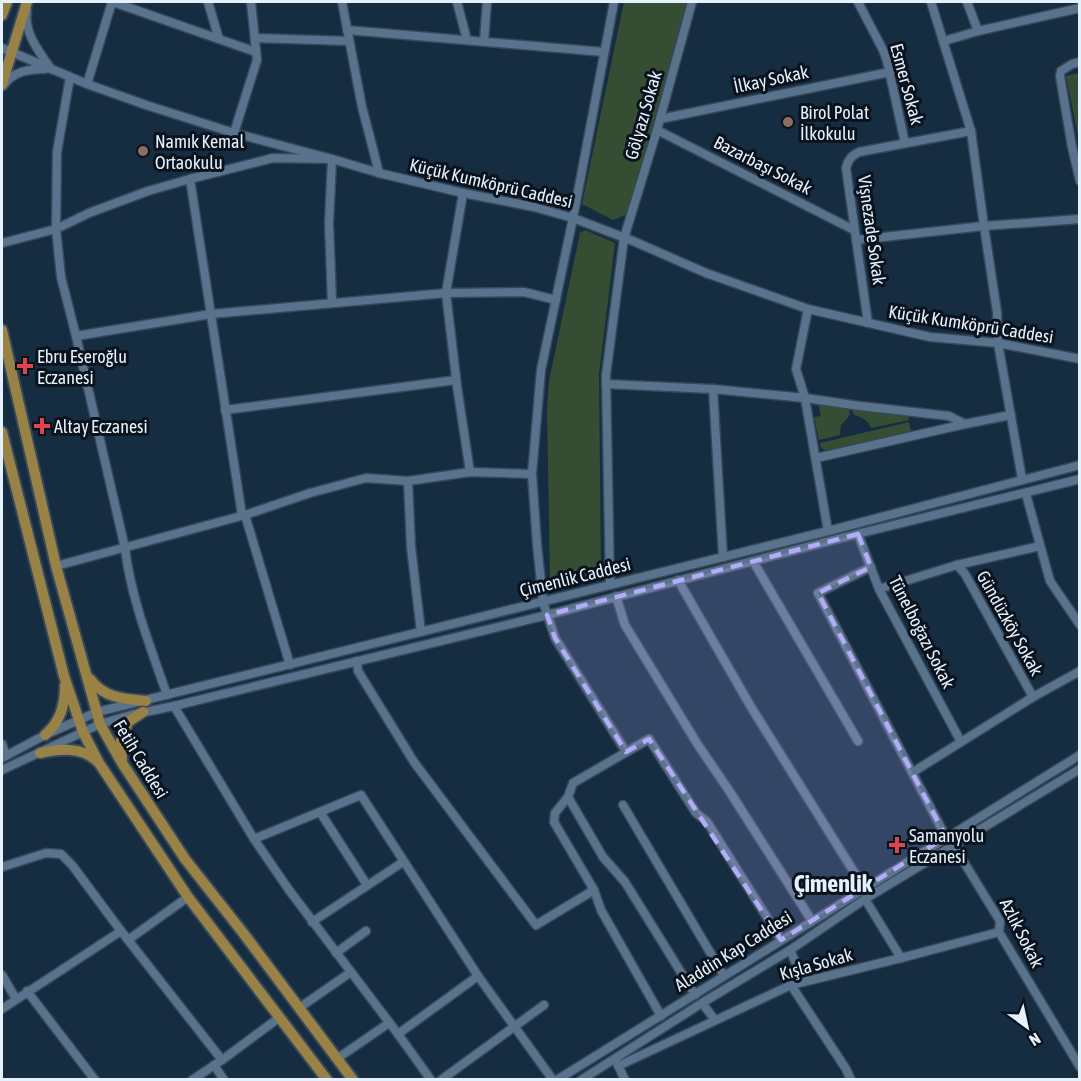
<svg xmlns="http://www.w3.org/2000/svg" width="1081" height="1081" font-family="'Asap Condensed',sans-serif">
  <style>
    .green { fill: #354d33 }
    .lines { fill: none; stroke-linecap: round; stroke-linejoin: round }
    .minor-casing { stroke: #37485a; stroke-width: 11 }
    .major-casing { stroke: #37485a; stroke-width: 14 }
    .minor { stroke: #5a738c; stroke-width: 8 }
    .major { stroke: #988245; stroke-width: 10 }
    .marked { fill: #b3adf9; fill-opacity: 0.2; stroke: #b3adf9; stroke-width: 4.5; stroke-dasharray: 12 8; stroke-linejoin: round }
    .education-dot { fill: #8d6e63; stroke: #0a131d; stroke-width: 2 }
    .health-dot { fill: #e0444e; stroke: #0a131d; stroke-width: 2 }
    .labels { text-anchor: middle; dominant-baseline: central; stroke-width: 6; stroke-linejoin: round; paint-order: stroke }
    .street-label { font-size: 18px; fill: #e5f1fc; stroke: #0a131d }
    .poi-label { font-size: 18px; fill: #e5f1fc; stroke: #0a131d; text-anchor: start }
    .district-label { font-size: 24px; font-weight: bold; fill: #e5f1fc; stroke: #0a131d }
  </style>
  <rect width="100%" height="100%" fill="#152c41"/>
  <g class="green">
    <polygon points="624,2 687,2 628,214 613,220 582,204"/>
    <polygon points="1079,73 1080,73 1079,141 1066,76"/>
    <polygon points="585,230 615,243 599,374 601,575 550,583 547,408 549,381 580,233"/>
    <polygon points="818,403 848,407 850,415 841,425 840,435 819,440 814,417 821,416"/>
    <path d="M851,408L908,416L909,420L871,428C868,420 862,417 854,415Z"/>
    <polygon points="909,422 911,431 827,451 821,448 820,443"/>
  </g>
  <g class="lines">
    <defs>
      <g id="minor">
        <polyline points="113,2 256,52"/>
        <polyline points="208,2 219,39"/>
        <polyline points="342,2 362,107 373,149 379,173"/>
        <polyline points="457,2 467,40"/>
        <polyline points="614,2 573,218 541,370 532,474 537,544 543,602 555,638 626,752"/>
        <polyline points="858,2 883,50 887,61 905,143"/>
        <polyline points="931,2 971,131 984,226 1080,219"/>
        <polyline points="967,2 978,31"/>
        <path d="M27,11C23,32 40,53 51,69"/>
        <polyline points="347,30 604,52"/>
        <polyline points="255,38 349,41"/>
        <polyline points="484,41 487,2"/>
        <polyline points="944,41 978,31 1080,8"/>
        <polyline points="2,48 87,84 146,105 234,133 332,159 379,173 463,193 534,207 573,218 633,241 706,273 808,309 930,337 998,343 1080,359"/>
        <polyline points="1080,62 1072,64 1061,71 1060,76 1072,147 1080,181"/>
        <path d="M70,77L57,152L56,229L61,277L76,336L125,548C131,599 151,648 167,695"/>
        <polyline points="87,84 112,2"/>
        <path d="M3,86C13,71 29,69 45,69"/>
        <polyline points="660,119 890,72"/>
        <polyline points="657,130 854,230"/>
        <polyline points="234,133 257,60 251,2"/>
        <polyline points="190,179 242,515"/>
        <polyline points="463,193 446,293 457,386 470,472"/>
        <polyline points="856,240 984,226 997,312 998,343 1022,479"/>
        <polyline points="2,243 56,229 89,213 148,191 190,179 273,158 332,159 329,223 332,303"/>
        <polyline points="808,309 796,369 805,398 828,531"/>
        <path d="M868,323L846,168C848,160 851,156 859,152L971,131"/>
        <polyline points="76,336 211,314 446,293 524,292 556,300"/>
        <polyline points="606,384 713,389 805,398 860,406 949,416 965,424 1011,415"/>
        <polyline points="713,389 723,557"/>
        <polyline points="225,410 456,380"/>
        <polyline points="816,458 965,424"/>
        <polyline points="408,481 411,547 421,632"/>
        <polyline points="1026,494 1050,581 1080,625"/>
        <polyline points="245,515 290,665"/>
        <polyline points="858,534 879,589 961,742"/>
        <polyline points="753,561 858,741"/>
        <polyline points="957,565 965,574 1033,697"/>
        <polyline points="56,566 245,515 310,493 366,478 408,481 470,472 532,474"/>
        <polyline points="871,567 818,593 946,837"/>
        <polyline points="678,580 751,707 864,888"/>
        <polyline points="610,585 606,375 624,238 657,130 692,2"/>
        <polyline points="879,589 957,565 1040,546"/>
        <polyline points="616,596 625,625 698,745 730,792 812,921"/>
        <polyline points="357,661 358,671 414,762 536,925 594,890"/>
        <polyline points="174,706 254,839 289,890 398,1034 431,1080"/>
        <polyline points="2,744 6,756"/>
        <polyline points="2,758 45,735 97,712 828,531 1080,465"/>
        <polyline points="2,770 100,724 131,715 174,706 547,615 837,539 1080,479"/>
        <polyline points="913,772 1033,697 1080,671"/>
        <polyline points="568,797 603,857 625,882 695,995"/>
        <polyline points="623,805 724,976"/>
        <polyline points="320,812 367,885"/>
        <polyline points="254,839 361,795 478,976 553,1080"/>
        <polyline points="954,846 1000,921 999,932 1080,1067"/>
        <polyline points="2,867 46,853 61,854 72,865 121,931 222,1060"/>
        <polyline points="865,899 901,958"/>
        <polyline points="312,922 403,862"/>
        <polyline points="128,940 188,897"/>
        <polyline points="790,950 804,981"/>
        <polyline points="336,953 366,931"/>
        <polyline points="2,975 16,999"/>
        <polyline points="791,985 846,1069 851,1080"/>
        <polyline points="27,991 95,1080"/>
        <polyline points="702,1003 715,1020"/>
        <polyline points="299,1008 351,972"/>
        <polyline points="2,1009 121,931"/>
        <polyline points="661,1016 601,910 594,890 554,822 555,813 568,797 573,783 649,739 696,813 707,822 781,940"/>
        <polyline points="398,1034 478,976"/>
        <polyline points="338,1058 389,1023"/>
        <polyline points="616,1061 625,1080"/>
        <polyline points="214,1065 224,1080"/>
        <polyline points="618,1066 791,985 901,958 999,932"/>
        <polyline points="192,1080 222,1060 280,1017"/>
        <polyline points="441,1080 544,1005"/>
        <polyline points="557,1080 1080,755"/>
        <polyline points="581,1080 702,1003 790,950 865,899 1080,769"/>
      </g>
      <g id="major">
        <polyline points="2,15 7,2"/>
        <polyline points="2,84 27,2"/>
        <polyline points="2,330 56,566 100,724 122,763 185,859 244,934 353,1080"/>
        <polyline points="2,432 64,676 83,732 99,763 188,897 327,1080"/>
        <path d="M90,679C104,698 123,699 146,701"/>
        <path d="M45,735C60,722 65,706 65,685"/>
        <path d="M40,753C59,749 81,746 97,761"/>
        <polyline points="122,760 121,740 128,722 143,712"/>
      </g>
    </defs>
    <use href="#minor" class="minor-casing"/>
    <use href="#major" class="major-casing"/>
    <use href="#minor" class="minor"/>
    <use href="#major" class="major"/>
  </g>
  <path class="marked" d="M858,534L871,567L818,593L946,837L781,940L649,739L626,752L555,638L547,615Z"/>
  <g class="education-dot">
    <circle cx="788" cy="122" r="6"/>
    <circle cx="143" cy="151" r="6"/>
  </g>
  <g class="health-dot">
    <path d="M22 357h6v6h6v6h-6v6h-6v-6h-6v-6h6z"/>
    <path d="M39 417h6v6h6v6h-6v6h-6v-6h-6v-6h6z"/>
    <path d="M894 836h6v6h6v6h-6v6h-6v-6h-6v-6h6z"/>
  </g>
  <g class="labels">
    <g class="street-label">
      <text transform="translate(771 79) rotate(-12)">İlkay Sokak</text>
      <text transform="translate(907 84) rotate(75)">Esmer Sokak</text>
      <text transform="translate(643 115) rotate(-74)">Gölyazı Sokak</text>
      <text transform="translate(763 165) rotate(27)">Bazarbaşı Sokak</text>
      <text transform="translate(491 183) rotate(13)">Küçük Kumköprü Caddesi</text>
      <text transform="translate(872 230) rotate(82)">Vişnezade Sokak</text>
      <text transform="translate(971 324) rotate(9)">Küçük Kumköprü Caddesi</text>
      <text transform="translate(575 577) rotate(-14)">Çimenlik Caddesi</text>
      <text transform="translate(1010 623) rotate(61)">Gündüzköy Sokak</text>
      <text transform="translate(922 632) rotate(63)">Tünelboğazı Sokak</text>
      <text transform="translate(141 759) rotate(59)">Fetih Caddesi</text>
      <text transform="translate(1022 933) rotate(63)">Azlık Sokak</text>
      <text transform="translate(733 951) rotate(-32)">Aladdin Kap Caddesi</text>
      <text transform="translate(816 964) rotate(-16)">Kışla Sokak</text>
    </g>
    <g class="poi-label">
      <text x="800" y="112">Birol Polat<tspan x="800" dy="21">İlkokulu</tspan></text>
      <text x="155" y="141">Namık Kemal<tspan x="155" dy="21">Ortaokulu</tspan></text>
      <text x="37" y="356">Ebru Eseroğlu<tspan x="37" dy="21">Eczanesi</tspan></text>
      <text x="54" y="426">Altay Eczanesi</text>
      <text x="909" y="835">Samanyolu<tspan x="909" dy="21">Eczanesi</tspan></text>
    </g>
    <g class="district-label">
      <text x="833" y="883">Çimenlik</text>
    </g>
  </g>
  <rect width="1081" height="1081" fill="none" stroke="#e5f1fc" stroke-width="6"/>
  <g transform="translate(1027 1027) rotate(147)" stroke="#0a131d" stroke-width="4.5" paint-order="stroke">
  <path d="M0-4.5L10 22L0 15L-10 22Z" fill="#e5f1fc"/>
  <text y="-9" font-size="16" font-weight="bold" text-anchor="middle" fill="#e5f1fc">N</text>
  </g>
</svg>
